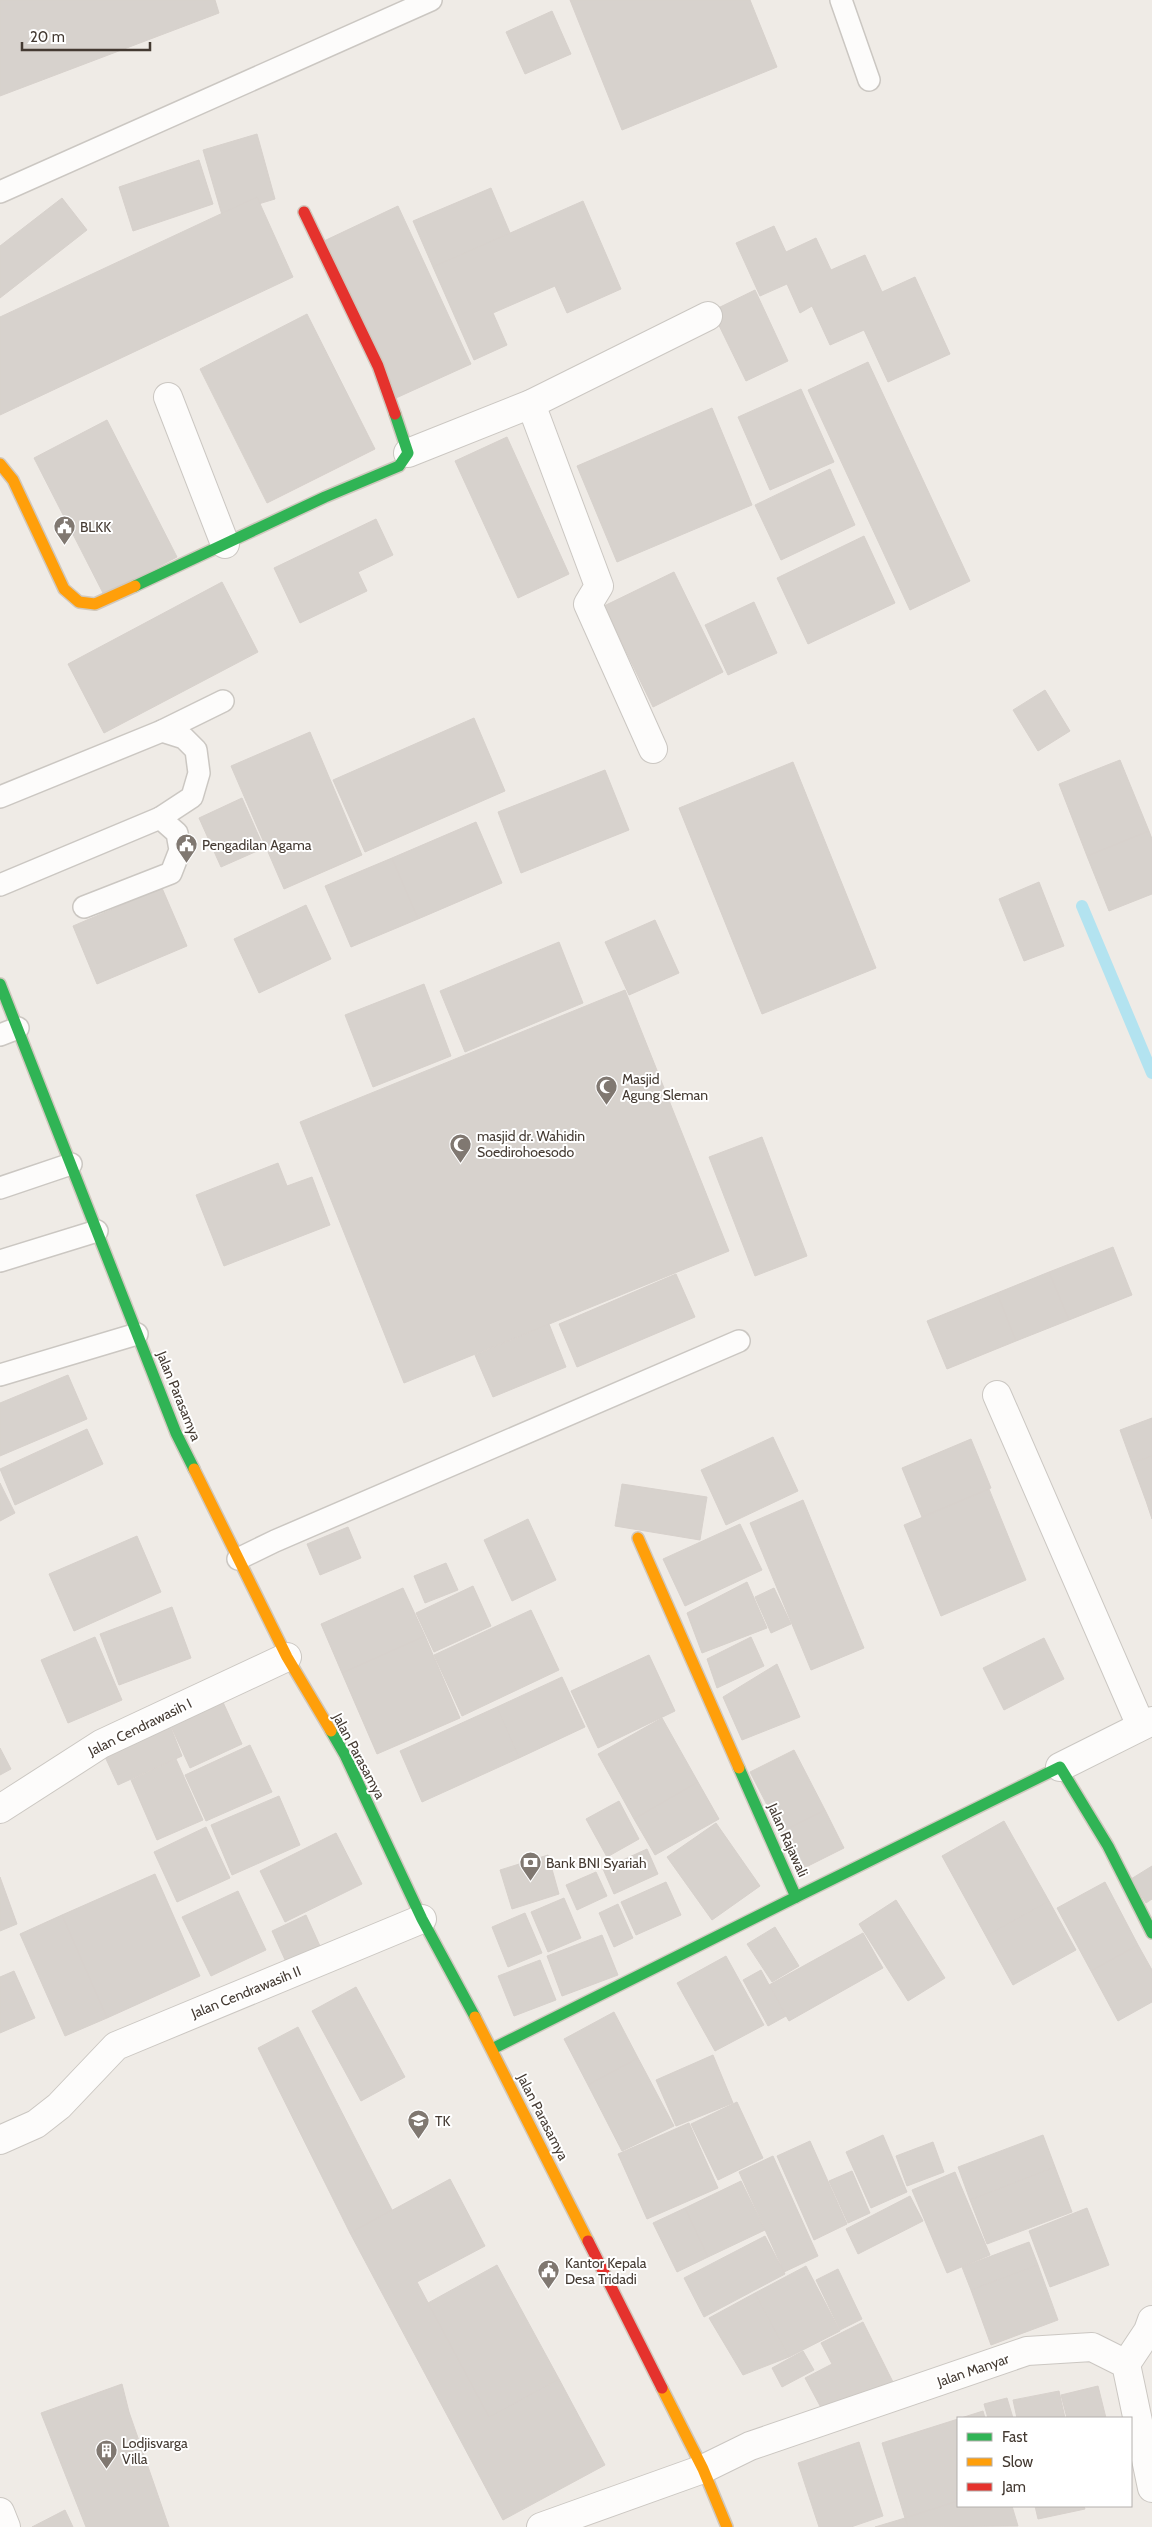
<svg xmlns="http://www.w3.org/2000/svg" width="1152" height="2527" font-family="Cabin,sans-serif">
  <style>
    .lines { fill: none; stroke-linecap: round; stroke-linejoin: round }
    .stream { stroke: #b3e3f0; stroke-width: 12 }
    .building { fill: #d7d2cd; stroke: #d7d1cc }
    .lane-casing { stroke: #cbc7c2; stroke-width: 24 }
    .street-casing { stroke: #cbc7c2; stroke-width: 30 }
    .fast-casing { stroke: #d0c8be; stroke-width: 14 }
    .slow-casing { stroke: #d0c8be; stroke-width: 14 }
    .jam-casing { stroke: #d0c8be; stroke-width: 14 }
    .lane { stroke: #fdfcfb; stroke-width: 21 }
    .street { stroke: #fdfcfb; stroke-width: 28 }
    .fast { stroke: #30b455; stroke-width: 11 }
    .slow { stroke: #ff9f0a; stroke-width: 11 }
    .jam { stroke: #e5322d; stroke-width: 11 }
    .labels { text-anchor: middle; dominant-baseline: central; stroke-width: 4; stroke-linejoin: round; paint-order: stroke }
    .poi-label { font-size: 14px; fill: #443a32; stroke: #fff; text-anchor: start }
    .street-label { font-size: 14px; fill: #443a32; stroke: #fff }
  </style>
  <rect width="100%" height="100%" fill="#efebe6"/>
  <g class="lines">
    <polyline class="stream" points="1082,906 1152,1073"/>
  </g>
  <g class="building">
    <polygon points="0,0 215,0 219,13 0,96"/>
    <polygon points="570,0 750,0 777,67 622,130"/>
    <polygon points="552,11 571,54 525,74 506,32"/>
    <polygon points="257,134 275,199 222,215 203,150"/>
    <polygon points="199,160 213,204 133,231 119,187"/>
    <polygon points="491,188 510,233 433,267 413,221"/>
    <polygon points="257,197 293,277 0,415 0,317"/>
    <polygon points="62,198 87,230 0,298 0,246"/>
    <polygon points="583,201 621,289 567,313 555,286 493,313 507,345 474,360 433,267"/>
    <polygon points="398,206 471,364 396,398 324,241"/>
    <polygon points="774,226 786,252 816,238 831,270 865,255 882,292 915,277 950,354 888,382 864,330 830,345 812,306 800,313 787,284 760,296 736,243"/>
    <polygon points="755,290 788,361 746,381 712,311"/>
    <polygon points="307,314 375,449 267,503 200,369"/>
    <polygon points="868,362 970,581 910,610 808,390"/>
    <polygon points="801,389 834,462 770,490 738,417"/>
    <polygon points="712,408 752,505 617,562 577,466"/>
    <polygon points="107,420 177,557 104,595 34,458"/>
    <polygon points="507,437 569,574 518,598 455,461"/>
    <polygon points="830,469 855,525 781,560 755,505"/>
    <polygon points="376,519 393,555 358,572 367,591 300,623 274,568"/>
    <polygon points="864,536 895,603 808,644 777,578"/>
    <polygon points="674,572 723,672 653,707 604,606"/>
    <polygon points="222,582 258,652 104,733 68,664"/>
    <polygon points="754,602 777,653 728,675 705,625"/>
    <polygon points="1045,690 1070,731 1038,751 1013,710"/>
    <polygon points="474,718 505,791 365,852 333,780"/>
    <polygon points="310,732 362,855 284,889 231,766"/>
    <polygon points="1120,760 1149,831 1087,856 1059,784"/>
    <polygon points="793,762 876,968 762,1014 679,808"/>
    <polygon points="605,770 629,830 521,873 498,812"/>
    <polygon points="242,798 264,848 221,867 199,818"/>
    <polygon points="476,822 502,883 418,919 392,858"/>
    <polygon points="1149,831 1152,839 1152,894 1109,911 1087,856"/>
    <polygon points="392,858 418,919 351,947 325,886"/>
    <polygon points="1039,882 1064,946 1024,961 999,899"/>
    <polygon points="162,888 187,946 97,984 73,926"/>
    <polygon points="306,905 331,959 259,993 234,939"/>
    <polygon points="655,920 679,973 629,995 605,942"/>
    <polygon points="559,942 583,1003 465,1052 440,991"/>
    <polygon points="424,984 451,1056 373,1087 345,1015"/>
    <polygon points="625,990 729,1251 404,1383 300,1122"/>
    <polygon points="762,1137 807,1256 755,1276 709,1157"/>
    <polygon points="278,1163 287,1186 312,1177 330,1225 224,1266 196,1195"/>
    <polygon points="1113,1247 1132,1295 1069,1320 1049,1272"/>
    <polygon points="1049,1272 1069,1320 1016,1341 997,1293"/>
    <polygon points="676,1274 695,1317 577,1367 559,1324"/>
    <polygon points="997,1293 1016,1341 947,1369 927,1321"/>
    <polygon points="549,1324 566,1367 493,1397 475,1355"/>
    <polygon points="68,1375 87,1419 0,1456 0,1403"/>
    <polygon points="1152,1418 1152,1456 1132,1463 1120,1430"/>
    <polygon points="87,1429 103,1464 15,1505 0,1469"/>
    <polygon points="773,1437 798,1491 726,1525 701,1470"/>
    <polygon points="971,1439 991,1488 922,1517 902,1468"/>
    <polygon points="1152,1456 1152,1499 1146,1501 1132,1463"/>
    <polygon points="0,1483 15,1513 0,1521"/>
    <polygon points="622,1484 707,1497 700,1540 615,1526"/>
    <polygon points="989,1489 1026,1580 941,1616 904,1525"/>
    <polygon points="1152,1499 1152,1519 1146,1501"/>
    <polygon points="803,1500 864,1648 811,1670 750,1523"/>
    <polygon points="528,1519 556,1580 512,1601 484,1540"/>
    <polygon points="740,1524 762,1570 685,1606 663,1559"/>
    <polygon points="348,1527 361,1558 320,1575 307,1544"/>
    <polygon points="137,1536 161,1592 74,1631 49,1574"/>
    <polygon points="446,1563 458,1590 425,1603 414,1576"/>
    <polygon points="747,1582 767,1628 702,1653 687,1613"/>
    <polygon points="473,1586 491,1626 434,1652 416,1613"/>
    <polygon points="403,1588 425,1636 342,1673 321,1624"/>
    <polygon points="774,1588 791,1624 771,1633 755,1597"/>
    <polygon points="172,1607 191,1658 119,1685 100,1634"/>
    <polygon points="531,1610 559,1670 462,1716 434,1655"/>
    <polygon points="425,1636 460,1718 377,1754 342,1673"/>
    <polygon points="95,1637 122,1700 68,1723 41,1660"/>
    <polygon points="751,1637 764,1666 717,1688 707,1659"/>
    <polygon points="1044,1638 1064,1679 1004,1710 983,1668"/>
    <polygon points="649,1655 675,1711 598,1748 571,1691"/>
    <polygon points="777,1664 800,1717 742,1740 723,1697"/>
    <polygon points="562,1677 585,1727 519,1758 497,1707"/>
    <polygon points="222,1700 242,1744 190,1768 170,1724"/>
    <polygon points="497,1707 519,1758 422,1802 400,1751"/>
    <polygon points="167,1718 182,1756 118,1785 101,1748"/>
    <polygon points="662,1718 698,1782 634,1819 598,1754"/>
    <polygon points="250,1745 272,1792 206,1821 185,1775"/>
    <polygon points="0,1748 11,1769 0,1775"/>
    <polygon points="794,1750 825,1810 781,1832 750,1772"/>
    <polygon points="176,1759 203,1820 157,1840 131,1780"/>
    <polygon points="698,1782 719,1819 655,1855 634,1819"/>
    <polygon points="279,1796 300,1845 232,1875 211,1825"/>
    <polygon points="619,1801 639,1839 607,1857 586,1819"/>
    <polygon points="825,1810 844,1848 800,1870 781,1832"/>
    <polygon points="1004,1821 1049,1901 986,1936 942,1856"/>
    <polygon points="716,1823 760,1886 712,1920 667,1857"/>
    <polygon points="206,1827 230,1878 177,1902 154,1852"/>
    <polygon points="336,1833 362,1884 285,1922 260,1871"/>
    <polygon points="647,1849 658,1874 614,1894 603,1869"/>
    <polygon points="548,1855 559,1894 512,1909 500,1870"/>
    <polygon points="1152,1866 1152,1899 1146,1903 1131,1879"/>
    <polygon points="596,1872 607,1896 577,1910 566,1885"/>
    <polygon points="155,1874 200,1976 107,2018 62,1915"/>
    <polygon points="0,1877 17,1924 0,1931"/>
    <polygon points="666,1882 681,1915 636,1935 621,1902"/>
    <polygon points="1105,1882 1138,1945 1091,1971 1057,1908"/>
    <polygon points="238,1891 266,1950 211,1976 182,1917"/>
    <polygon points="564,1898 581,1938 548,1952 531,1912"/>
    <polygon points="896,1900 945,1978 908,2001 859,1924"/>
    <polygon points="1049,1901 1076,1950 1013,1985 986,1936"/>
    <polygon points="618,1904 633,1938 614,1947 599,1913"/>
    <polygon points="525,1913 542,1953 508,1967 492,1927"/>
    <polygon points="62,1915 107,2018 65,2036 20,1934"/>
    <polygon points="306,1915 320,1946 286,1962 272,1931"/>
    <polygon points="775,1927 799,1966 772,1982 747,1944"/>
    <polygon points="863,1933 883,1968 789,2021 769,1985"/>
    <polygon points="602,1935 618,1975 562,1996 547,1956"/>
    <polygon points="1138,1945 1152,1970 1152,2002 1118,2021 1091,1971"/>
    <polygon points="726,1956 764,2025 715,2051 677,1983"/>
    <polygon points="540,1960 556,2000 514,2016 498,1976"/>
    <polygon points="761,1970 786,2016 768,2026 743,1980"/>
    <polygon points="14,1971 35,2018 0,2033 0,1977"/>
    <polygon points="356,1987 405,2077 361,2101 312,2011"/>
    <polygon points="614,2012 638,2058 588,2085 564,2039"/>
    <polygon points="298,2027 392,2210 350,2233 258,2048"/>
    <polygon points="713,2055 733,2103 676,2126 656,2080"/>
    <polygon points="638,2058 674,2126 622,2151 588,2085"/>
    <polygon points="737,2102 763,2158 718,2180 691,2124"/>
    <polygon points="689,2123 718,2188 647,2219 618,2154"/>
    <polygon points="883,2135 907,2192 871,2208 846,2152"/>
    <polygon points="1043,2135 1055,2167 970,2200 958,2167"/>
    <polygon points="810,2141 847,2224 814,2240 777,2156"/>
    <polygon points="933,2142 944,2172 907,2186 896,2156"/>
    <polygon points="773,2156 818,2256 784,2272 739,2172"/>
    <polygon points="1055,2167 1072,2212 987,2244 970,2200"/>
    <polygon points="852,2171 870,2213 848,2223 829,2181"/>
    <polygon points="955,2172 990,2255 947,2273 912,2190"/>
    <polygon points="450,2179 485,2246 417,2282 489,2417 559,2379 605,2465 503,2520 350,2233"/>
    <polygon points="741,2181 765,2230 708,2257 685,2208"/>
    <polygon points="910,2196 923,2221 858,2254 846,2229"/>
    <polygon points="685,2208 708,2257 677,2272 653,2223"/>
    <polygon points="1087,2208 1109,2265 1050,2287 1029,2231"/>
    <polygon points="765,2236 785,2274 704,2317 684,2278"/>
    <polygon points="1029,2242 1038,2265 971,2290 962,2267"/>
    <polygon points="497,2265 559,2379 489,2417 428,2303"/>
    <polygon points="1038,2265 1058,2320 991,2345 971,2290"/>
    <polygon points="806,2266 840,2331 789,2357 755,2293"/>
    <polygon points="838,2269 862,2319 840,2330 816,2280"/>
    <polygon points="755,2293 789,2357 743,2375 709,2318"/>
    <polygon points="863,2322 894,2384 825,2415 805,2378 832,2364 821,2343"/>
    <polygon points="803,2351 814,2370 782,2387 772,2368"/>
    <polygon points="122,2384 129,2412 169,2527 86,2527 41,2413"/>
    <polygon points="1098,2386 1106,2418 1067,2418 1061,2395"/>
    <polygon points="1059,2391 1065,2418 1017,2418 1013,2400"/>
    <polygon points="1007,2398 1013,2418 988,2418 984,2404"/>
    <polygon points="983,2411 985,2418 961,2418"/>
    <polygon points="958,2419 958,2501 905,2518 882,2443"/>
    <polygon points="859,2442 883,2516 851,2527 819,2527 798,2463"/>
    <polygon points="958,2501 958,2506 1012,2506 1018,2526 908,2527 905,2518"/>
    <polygon points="1035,2506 1084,2506 1085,2509 1038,2519"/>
    <polygon points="65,2510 73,2527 32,2527"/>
    <polygon points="905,2518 908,2527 875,2527"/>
  </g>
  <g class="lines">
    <defs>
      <g id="lane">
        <polyline points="841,0 869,80"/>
        <polyline points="0,192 431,0"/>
        <polyline points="0,797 162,731 223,701"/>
        <polyline points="160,818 192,797 199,773 196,750 184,738 162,731"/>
        <polyline points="0,885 160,818 177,833 180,850 171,873 84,907"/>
        <polyline points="0,1035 18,1028"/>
        <polyline points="0,1188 71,1164"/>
        <polyline points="0,1261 97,1231"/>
        <polyline points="0,1375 137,1334"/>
        <polyline points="238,1559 275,1541 739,1341"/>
      </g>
      <g id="street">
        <polyline points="168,397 225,544"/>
        <polyline points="531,404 599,586 588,604 653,749"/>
        <polyline points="408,453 531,404 708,316"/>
        <polyline points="997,1395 1141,1726"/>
        <polyline points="1060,1767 1152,1721"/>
        <polyline points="0,1809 101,1744 287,1657"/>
        <polyline points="0,2140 36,2124 59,2106 116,2046 422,1919"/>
        <polyline points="1126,2364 1148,2331 1152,2320"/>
        <polyline points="0,2512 6,2527"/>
        <polyline points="541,2527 703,2469 750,2446 1027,2351 1092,2347 1126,2364 1152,2488"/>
      </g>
      <g id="fast">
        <polyline points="135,586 325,497 399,466 408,453 395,414"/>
        <polyline points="0,984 176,1433 194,1469"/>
        <polyline points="331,1731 345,1755 422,1919 475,2017"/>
        <polyline points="796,1897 1060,1767 1108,1846 1152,1933"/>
        <polyline points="492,2049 796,1897 739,1768"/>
      </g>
      <g id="slow">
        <polyline points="0,464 13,480 64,589 79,602 95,604 135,586"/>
        <polyline points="194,1469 287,1657 331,1731"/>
        <polyline points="638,1538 739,1768"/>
        <polyline points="475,2017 588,2241"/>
        <polyline points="662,2388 703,2469 727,2527"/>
      </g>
      <g id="jam">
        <polyline points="304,212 378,366 395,414"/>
        <polyline points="588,2241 662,2388"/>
      </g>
    </defs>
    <use href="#lane" class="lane-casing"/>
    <use href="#street" class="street-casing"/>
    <use href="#fast" class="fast-casing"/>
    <use href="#slow" class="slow-casing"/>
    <use href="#jam" class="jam-casing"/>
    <use href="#lane" class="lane"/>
    <use href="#street" class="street"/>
    <use href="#fast" class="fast"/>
    <use href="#slow" class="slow"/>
    <use href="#jam" class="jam"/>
  </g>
  <defs>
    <symbol id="civic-pin" viewBox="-11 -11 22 30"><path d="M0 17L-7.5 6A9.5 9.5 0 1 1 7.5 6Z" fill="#807871" stroke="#fff"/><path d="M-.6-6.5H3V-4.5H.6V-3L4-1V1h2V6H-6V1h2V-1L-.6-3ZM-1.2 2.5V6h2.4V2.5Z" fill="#fff"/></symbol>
    <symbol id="mosque-pin" viewBox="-11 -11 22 30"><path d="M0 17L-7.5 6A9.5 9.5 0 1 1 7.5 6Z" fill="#807871" stroke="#fff"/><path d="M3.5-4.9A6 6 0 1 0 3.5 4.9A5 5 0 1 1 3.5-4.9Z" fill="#fff"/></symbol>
    <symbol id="bank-pin" viewBox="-11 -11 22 30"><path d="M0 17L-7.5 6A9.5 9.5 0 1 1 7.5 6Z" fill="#807871" stroke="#fff"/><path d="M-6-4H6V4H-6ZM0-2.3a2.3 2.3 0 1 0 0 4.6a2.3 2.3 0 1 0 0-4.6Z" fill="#fff"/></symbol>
    <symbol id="school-pin" viewBox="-11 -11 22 30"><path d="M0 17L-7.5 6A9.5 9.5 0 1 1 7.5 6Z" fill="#807871" stroke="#fff"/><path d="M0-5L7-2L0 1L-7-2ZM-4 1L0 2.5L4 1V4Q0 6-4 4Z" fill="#fff"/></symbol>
    <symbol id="building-pin" viewBox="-11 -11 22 30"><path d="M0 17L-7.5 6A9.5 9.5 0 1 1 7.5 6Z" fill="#807871" stroke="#fff"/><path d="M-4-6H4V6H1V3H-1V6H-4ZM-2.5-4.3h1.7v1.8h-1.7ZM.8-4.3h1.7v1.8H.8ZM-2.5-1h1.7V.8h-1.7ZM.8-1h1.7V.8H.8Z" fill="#fff"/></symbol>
  </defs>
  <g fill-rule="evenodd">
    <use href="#civic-pin" x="52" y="514" width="25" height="34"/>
    <use href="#civic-pin" x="174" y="832" width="25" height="34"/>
    <use href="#mosque-pin" x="594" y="1074" width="25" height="34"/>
    <use href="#mosque-pin" x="448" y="1132" width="25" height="34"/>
    <use href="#bank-pin" x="518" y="1850" width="25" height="34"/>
    <use href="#school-pin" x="406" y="2108" width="25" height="34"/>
    <use href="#civic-pin" x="536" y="2258" width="25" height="34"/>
    <use href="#building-pin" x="94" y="2438" width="25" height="34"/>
  </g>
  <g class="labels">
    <g class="poi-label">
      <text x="80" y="527">BLKK</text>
      <text x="202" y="845">Pengadilan Agama</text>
      <text x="622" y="1079">Masjid<tspan x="622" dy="16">Agung Sleman</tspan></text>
      <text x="477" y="1136">masjid dr. Wahidin<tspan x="477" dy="16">Soedirohoesodo</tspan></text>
      <text x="546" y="1863">Bank BNI Syariah</text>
      <text x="435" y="2121">TK</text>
      <text x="565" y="2263">Kantor Kepala<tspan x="565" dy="16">Desa Tridadi</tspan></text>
      <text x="122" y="2443">Lodjisvarga<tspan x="122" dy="16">Villa</tspan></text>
    </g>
    <g class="street-label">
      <text transform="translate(179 1396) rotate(68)">Jalan Parasamya</text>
      <text transform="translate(140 1727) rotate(-26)">Jalan Cendrawasih I</text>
      <text transform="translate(359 1756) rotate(62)">Jalan Parasamya</text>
      <text transform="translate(788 1840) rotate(66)">Jalan Rajawali</text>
      <text transform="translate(246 1992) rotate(-22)">Jalan Cendrawasih II</text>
      <text transform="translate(543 2117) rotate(63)">Jalan Parasamya</text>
      <text transform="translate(973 2370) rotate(-19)">Jalan Manyar</text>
    </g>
  </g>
  <rect x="957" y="2417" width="175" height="90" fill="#ffffff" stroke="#b4b0ad"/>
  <rect x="967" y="2433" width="25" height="8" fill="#30b455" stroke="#b4b0ad"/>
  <text x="1002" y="2442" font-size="15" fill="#443a32">Fast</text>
  <rect x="967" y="2458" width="25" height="8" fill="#ff9f0a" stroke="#b4b0ad"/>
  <text x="1002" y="2467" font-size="15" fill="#443a32">Slow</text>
  <rect x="967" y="2483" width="25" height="8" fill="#e5322d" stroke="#b4b0ad"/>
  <text x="1002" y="2492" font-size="15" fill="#443a32">Jam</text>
  <path d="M22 42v8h128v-8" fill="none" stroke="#443a32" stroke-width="2.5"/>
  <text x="30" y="42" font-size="15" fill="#443a32" stroke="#ffffff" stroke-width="4" paint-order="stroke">20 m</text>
</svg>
